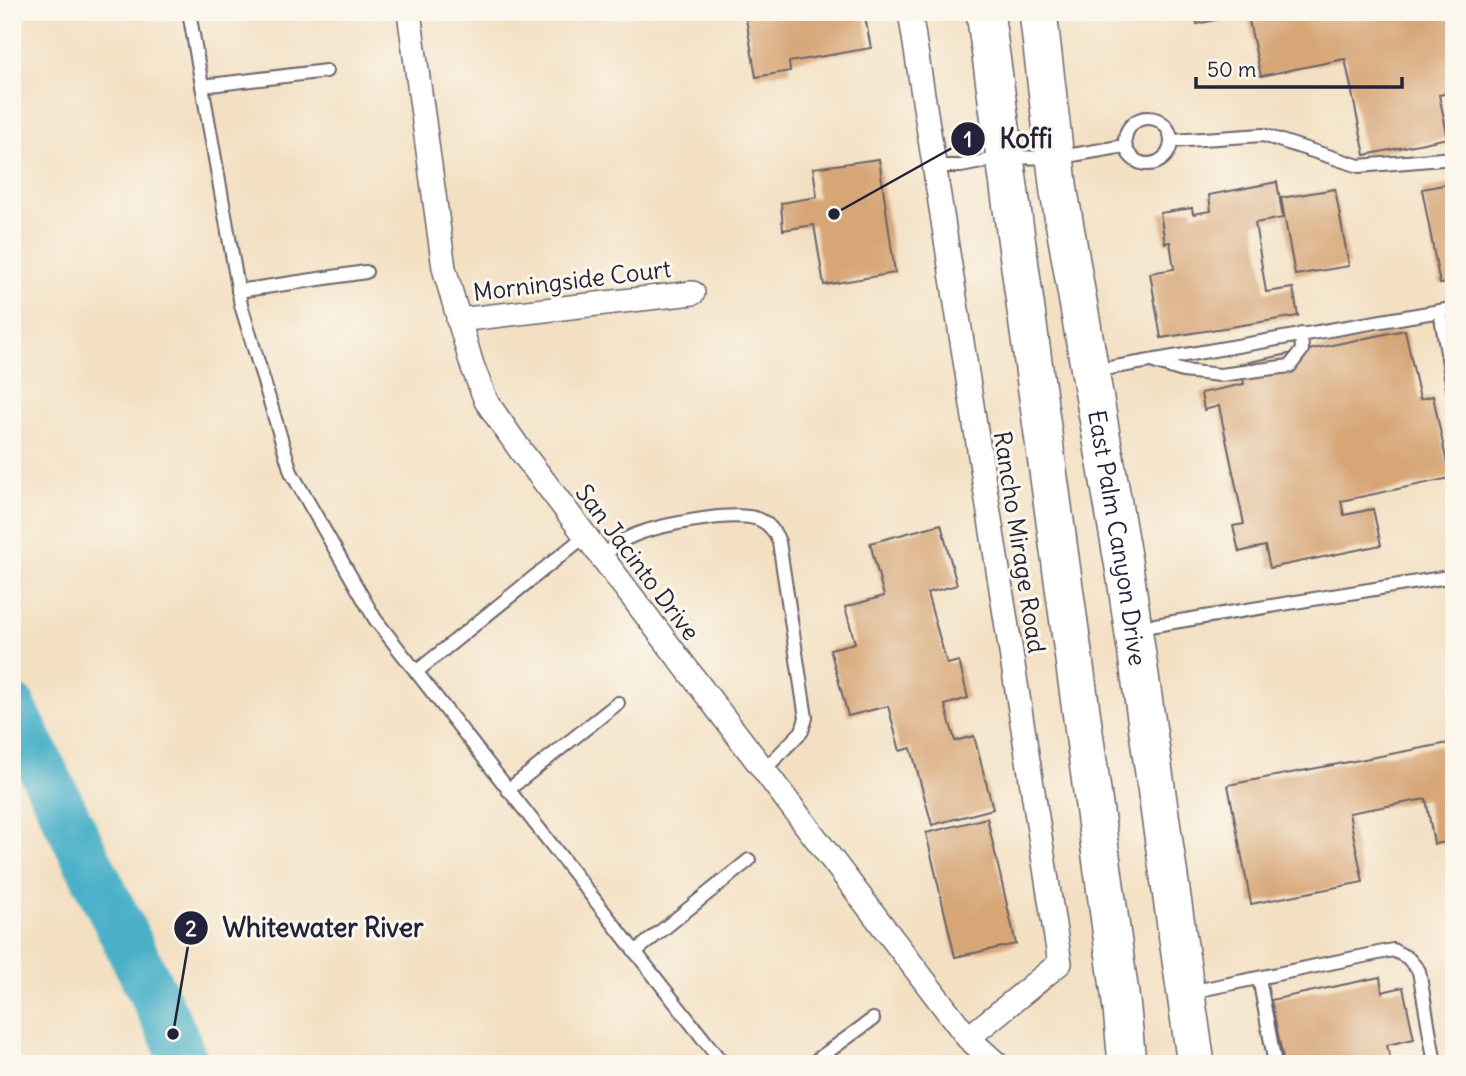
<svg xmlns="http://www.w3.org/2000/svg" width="1466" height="1076" font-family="Delius,sans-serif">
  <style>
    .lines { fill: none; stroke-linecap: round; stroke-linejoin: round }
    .river { stroke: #49b0c8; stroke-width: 49 }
    .building { fill: #d7a677 }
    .lane-casing { stroke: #6b646b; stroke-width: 16 }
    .street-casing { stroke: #6b646b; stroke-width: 26 }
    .primary-casing { stroke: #6b646b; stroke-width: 40 }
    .lane { stroke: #fff; stroke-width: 12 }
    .street { stroke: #fff; stroke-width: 23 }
    .primary { stroke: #fff; stroke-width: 37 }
    .labels { text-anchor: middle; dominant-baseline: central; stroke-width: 6; stroke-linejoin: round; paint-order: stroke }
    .street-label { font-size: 24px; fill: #22223b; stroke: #fbf7ec }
    .leader { fill: none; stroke: #22223b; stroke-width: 2.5 }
    .callout-dot { fill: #22223b; stroke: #fbf7ec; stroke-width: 2.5 }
    .mark-label { font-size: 21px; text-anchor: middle; font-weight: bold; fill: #fff }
    .callout-label { font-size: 26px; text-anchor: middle; font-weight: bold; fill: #22223b; stroke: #fbf7ec; stroke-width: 6; stroke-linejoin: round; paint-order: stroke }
  </style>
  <rect width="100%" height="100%" fill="#fbf7ec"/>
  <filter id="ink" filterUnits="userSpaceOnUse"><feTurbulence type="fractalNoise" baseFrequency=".0143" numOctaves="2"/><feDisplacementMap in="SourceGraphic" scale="14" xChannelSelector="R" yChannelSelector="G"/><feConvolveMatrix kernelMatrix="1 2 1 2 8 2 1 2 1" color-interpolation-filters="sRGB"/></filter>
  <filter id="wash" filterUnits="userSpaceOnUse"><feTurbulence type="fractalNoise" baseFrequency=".00686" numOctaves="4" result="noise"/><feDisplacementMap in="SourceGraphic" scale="28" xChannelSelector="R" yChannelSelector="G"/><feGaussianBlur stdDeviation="1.57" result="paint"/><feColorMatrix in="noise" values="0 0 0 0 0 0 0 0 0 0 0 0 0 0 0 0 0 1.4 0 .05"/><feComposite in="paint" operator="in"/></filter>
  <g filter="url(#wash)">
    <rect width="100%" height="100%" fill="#f3e0c3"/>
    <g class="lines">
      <polyline class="river" points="12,708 173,1034 185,1064"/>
    </g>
    <g id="blocks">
      <g class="building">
        <polygon points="864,12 871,48 789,62 790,71 756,77 745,13"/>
        <polygon points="1194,12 1247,12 1247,13 1197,24"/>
        <polygon points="1247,12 1454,12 1454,92 1439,95 1448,138 1365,155 1345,59 1261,76"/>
        <polygon points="879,159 895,273 824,285 814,225 783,230 781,203 817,197 813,168"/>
        <polygon points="1277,182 1283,218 1255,223 1266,292 1293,288 1298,316 1161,338 1150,273 1174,269 1170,242 1165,243 1160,213 1192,208 1193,214 1211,211 1209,195"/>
        <polygon points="1454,183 1454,282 1440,284 1422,189"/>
        <polygon points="1335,189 1349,266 1295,275 1281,198"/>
        <polygon points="1405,330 1420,399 1433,396 1450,478 1341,501 1344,515 1373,509 1381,545 1270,568 1265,546 1239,552 1233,526 1244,524 1219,406 1204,410 1201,393 1244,384 1240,364"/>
        <polygon points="941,524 957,585 927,593 947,664 959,661 968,698 945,705 955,741 974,736 993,809 932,825 911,748 900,751 888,706 848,716 830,649 855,643 845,607 884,596 870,543"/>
        <polygon points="1454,742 1454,841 1434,844 1426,799 1349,813 1363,882 1251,904 1228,785"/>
        <polygon points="987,818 1016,944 955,957 926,833"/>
        <polygon points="1380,977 1382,992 1403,987 1414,1039 1387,1045 1391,1064 1284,1064 1271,1000"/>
      </g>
    </g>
  </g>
  <g filter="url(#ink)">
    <use href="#blocks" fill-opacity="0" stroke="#6b646b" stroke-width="2"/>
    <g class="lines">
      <defs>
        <g id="lane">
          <polyline points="189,12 241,305 291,472 375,619 723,1064"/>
          <polyline points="202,86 326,71"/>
          <circle cx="1148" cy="141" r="23"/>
          <polyline points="1172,141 1263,135 1359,166 1454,158"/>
          <polyline points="934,166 961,166 1007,157 1055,158 1125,146"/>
          <polyline points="238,291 366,272"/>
          <polyline points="1454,308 1440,311 1454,394"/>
          <polyline points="1154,362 1183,371 1220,375 1290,366 1302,350 1301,334"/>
          <polyline points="1092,371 1440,311"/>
          <path d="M602,557C610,551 618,542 628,538C652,526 732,510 758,519C769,523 775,532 779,542L806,718L802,731L764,770"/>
          <polyline points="1137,628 1454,576"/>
          <polyline points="416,672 585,536"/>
          <polyline points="508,790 618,703"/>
          <polyline points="635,952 749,860"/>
          <polyline points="1259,978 1275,1064"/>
          <polyline points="1190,992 1393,950 1408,958 1419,971 1435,1064"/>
          <polyline points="811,1064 873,1019"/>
        </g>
        <g id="street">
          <polyline points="409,12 444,268 472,365 486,401 521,451 968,1038 997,1064"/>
          <polyline points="910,12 1060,963 968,1038"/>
          <polyline points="458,320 693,293"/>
        </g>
        <g id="primary">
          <polyline points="985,12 1122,1009 1127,1064"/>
          <path id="s1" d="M1038,12L1059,192L1126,579L1196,1064"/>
        </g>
      </defs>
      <use href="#lane" class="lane-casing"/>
      <use href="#street" class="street-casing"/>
      <use href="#primary" class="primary-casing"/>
      <use href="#lane" class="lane"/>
      <use href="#street" class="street"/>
      <use href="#primary" class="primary"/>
    </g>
  </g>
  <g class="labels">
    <g class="street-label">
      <text transform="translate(572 280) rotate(-7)">Morningside Court</text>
      <text stroke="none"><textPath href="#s1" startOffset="532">East Palm Canyon Drive</textPath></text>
      <text transform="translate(1020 542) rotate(81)">Rancho Mirage Road</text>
      <text transform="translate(638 562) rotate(53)">San Jacinto Drive</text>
    </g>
  </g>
  <path class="leader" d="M834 214L968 139M173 1034L191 928"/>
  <g class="callout-dot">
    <circle cx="834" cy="214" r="7"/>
    <circle cx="173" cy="1034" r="7"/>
    <circle cx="968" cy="139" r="18"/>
    <circle cx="191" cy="928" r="18"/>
  </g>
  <g class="mark-label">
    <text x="968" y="147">1</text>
    <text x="191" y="936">2</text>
  </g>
  <g class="callout-label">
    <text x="1026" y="148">Koffi</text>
    <text x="323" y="937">Whitewater River</text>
  </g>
  <rect width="1466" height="1076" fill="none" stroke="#fbf7ec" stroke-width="42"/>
  <path d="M1196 77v10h206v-10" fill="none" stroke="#22223b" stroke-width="3.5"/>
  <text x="1207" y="77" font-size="21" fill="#22223b" stroke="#fbf7ec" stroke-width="5" paint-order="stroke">50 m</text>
</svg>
